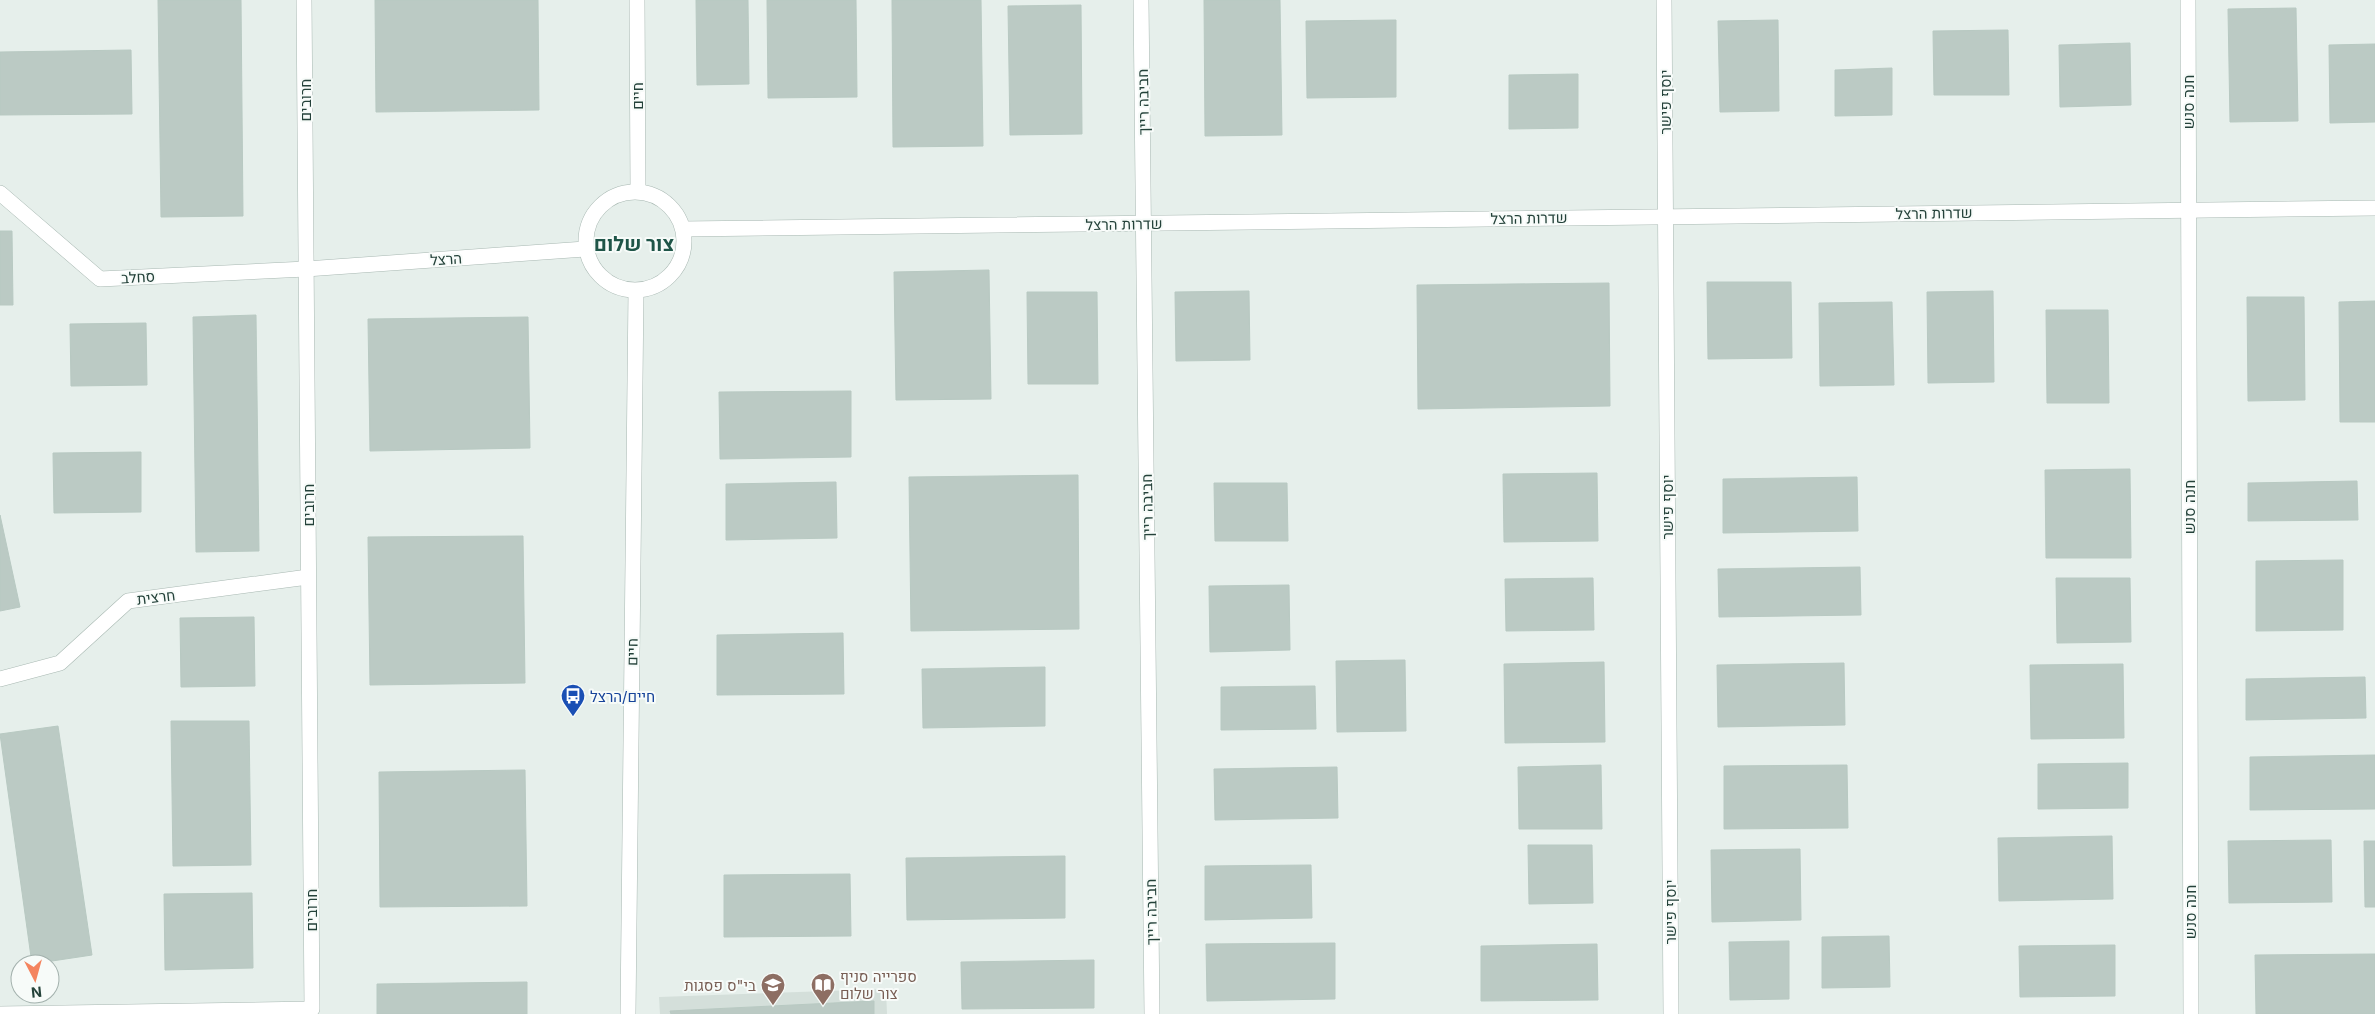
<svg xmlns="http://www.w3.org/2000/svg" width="2375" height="1014" font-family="Inter,Heebo,sans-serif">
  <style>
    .built { fill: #d4dfda }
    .building { fill: #bbcac4; stroke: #b8c9c2 }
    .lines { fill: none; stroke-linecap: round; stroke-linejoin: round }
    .minor-casing { stroke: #a8b8b2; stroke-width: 16 }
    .minor { stroke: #fff; stroke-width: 15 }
    .labels { text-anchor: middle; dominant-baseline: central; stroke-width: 4; stroke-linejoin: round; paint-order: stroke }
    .street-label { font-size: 15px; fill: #24423a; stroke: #f7fbf9 }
    .transit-label { font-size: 15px; fill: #164399; stroke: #f7fbf9; text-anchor: start }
    .education-label { font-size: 15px; fill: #785e54; stroke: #f7fbf9; text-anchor: start }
    .district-label { font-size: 20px; font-weight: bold; fill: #1f5548; stroke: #f7fbf9 }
  </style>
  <rect width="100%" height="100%" fill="#e6efeb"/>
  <polygon class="built" points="886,989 887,1014 660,1014 659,997"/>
  <g class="building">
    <polygon points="158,0 241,0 243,216 161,217"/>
    <polygon points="375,0 538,0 539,110 376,112"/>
    <polygon points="696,0 748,0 749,84 697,85"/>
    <polygon points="767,0 856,0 857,97 768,98"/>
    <polygon points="892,0 981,0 983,146 893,147"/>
    <polygon points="1204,0 1280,0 1282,135 1205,136"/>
    <polygon points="1081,5 1082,134 1010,135 1008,6"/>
    <polygon points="2296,8 2298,121 2230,122 2228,9"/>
    <polygon points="1396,20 1396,97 1307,98 1306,21"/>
    <polygon points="1778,20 1779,111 1720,112 1718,21"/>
    <polygon points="2008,30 2009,95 1934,95 1933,31"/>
    <polygon points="2130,43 2131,105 2060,107 2059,45"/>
    <polygon points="2375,44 2375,122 2330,123 2329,45"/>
    <polygon points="131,50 132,114 0,115 0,52"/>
    <polygon points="1892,68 1892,115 1835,116 1835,70"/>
    <polygon points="1578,74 1578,128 1509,129 1509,75"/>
    <polygon points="0,231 12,231 13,305 0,305"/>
    <polygon points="989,270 991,399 896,400 894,272"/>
    <polygon points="1707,282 1791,282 1792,358 1708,359"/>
    <polygon points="1609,283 1610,406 1418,409 1417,285"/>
    <polygon points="1249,291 1250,360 1176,361 1175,292"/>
    <polygon points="1993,291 1994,382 1928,383 1927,292"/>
    <polygon points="1027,292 1097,292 1098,384 1028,384"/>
    <polygon points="2247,297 2304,297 2305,400 2248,401"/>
    <polygon points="2375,301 2375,422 2340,422 2339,302"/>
    <polygon points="1892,302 1894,385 1820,386 1819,303"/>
    <polygon points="2046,310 2108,310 2109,403 2047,403"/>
    <polygon points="256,315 259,551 196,552 193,317"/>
    <polygon points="528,317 530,448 370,451 368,319"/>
    <polygon points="146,323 147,385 71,386 70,324"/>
    <polygon points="851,391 851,457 720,459 719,392"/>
    <polygon points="141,452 141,512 54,513 53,453"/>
    <polygon points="2130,469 2131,558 2046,558 2045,470"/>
    <polygon points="1597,473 1598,541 1504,542 1503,474"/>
    <polygon points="1078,475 1079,629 911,631 909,477"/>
    <polygon points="1857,477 1858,531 1723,533 1723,479"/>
    <polygon points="2357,481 2358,520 2248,521 2248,483"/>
    <polygon points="836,482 837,538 726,540 726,484"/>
    <polygon points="1214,483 1287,483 1288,541 1215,541"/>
    <polygon points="0,515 20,607 0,611"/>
    <polygon points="523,536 525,683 370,685 368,537"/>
    <polygon points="2343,560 2343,630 2256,631 2256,561"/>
    <polygon points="1860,567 1861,615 1719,617 1718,569"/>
    <polygon points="1593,578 1594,630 1506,631 1505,579"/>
    <polygon points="2056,578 2130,578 2131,642 2057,643"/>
    <polygon points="1289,585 1290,650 1210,652 1209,586"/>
    <polygon points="254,617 255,686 181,687 180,618"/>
    <polygon points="843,633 844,694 717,695 717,635"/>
    <polygon points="1405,660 1406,731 1337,732 1336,661"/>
    <polygon points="1604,662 1605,742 1505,743 1504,664"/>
    <polygon points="1844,663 1845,725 1718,727 1717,665"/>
    <polygon points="2123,664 2124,738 2031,739 2030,665"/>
    <polygon points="1045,667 1045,726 923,728 922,669"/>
    <polygon points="2365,677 2366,718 2246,720 2246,679"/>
    <polygon points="1315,686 1316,729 1221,730 1221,687"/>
    <polygon points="171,721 249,721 251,865 173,866"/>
    <polygon points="58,726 92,955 32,964 0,734"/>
    <polygon points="2375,755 2375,809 2250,810 2250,757"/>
    <polygon points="2128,763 2128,808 2038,809 2038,764"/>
    <polygon points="1601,765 1602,829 1519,829 1518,767"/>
    <polygon points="1847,765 1848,828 1724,829 1724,766"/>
    <polygon points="1337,767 1338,818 1215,820 1214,769"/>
    <polygon points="525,770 527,906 380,907 379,772"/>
    <polygon points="2112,836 2113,899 1999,901 1998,838"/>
    <polygon points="2331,840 2332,902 2229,903 2228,841"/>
    <polygon points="2364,841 2375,841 2375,907 2365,907"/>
    <polygon points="1528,845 1592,845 1593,903 1529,904"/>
    <polygon points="1800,849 1801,920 1712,922 1711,850"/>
    <polygon points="1065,856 1065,918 907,920 906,858"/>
    <polygon points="1311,865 1312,918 1205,920 1205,866"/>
    <polygon points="850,874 851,936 724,937 724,875"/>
    <polygon points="252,893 253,968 165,970 164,894"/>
    <polygon points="1889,936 1890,987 1822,988 1822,937"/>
    <polygon points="1789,941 1789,999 1730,1000 1729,942"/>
    <polygon points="1335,943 1335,999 1207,1001 1206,944"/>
    <polygon points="1597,944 1598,1000 1481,1001 1481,946"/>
    <polygon points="2115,945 2115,996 2020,997 2019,946"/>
    <polygon points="2375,954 2375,1014 2256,1014 2255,955"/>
    <polygon points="1094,960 1094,1008 962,1009 961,962"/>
    <polygon points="527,982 527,1014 377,1014 377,984"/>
    <polygon points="874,1001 874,1014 671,1014 670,1011"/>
  </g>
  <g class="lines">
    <defs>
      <g id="minor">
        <polyline points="637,0 638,191"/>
        <polyline points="1141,0 1152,1014"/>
        <polyline points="1664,0 1671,1014"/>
        <polyline points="2188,0 2191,1014"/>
        <circle cx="635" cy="241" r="49"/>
        <polyline points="0,193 100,279 306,269 585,249"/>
        <polyline points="683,229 2375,208"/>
        <polyline points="0,679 60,663 128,601 308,577"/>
        <polyline points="0,1014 312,1009 304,0"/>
        <polyline points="628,1014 636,291"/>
      </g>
    </defs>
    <use href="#minor" class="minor-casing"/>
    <use href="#minor" class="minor"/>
  </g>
  <defs>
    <symbol id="bus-pin" viewBox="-11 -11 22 30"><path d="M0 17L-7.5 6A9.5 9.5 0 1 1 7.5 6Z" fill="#1a4fb4" stroke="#f7fbf9"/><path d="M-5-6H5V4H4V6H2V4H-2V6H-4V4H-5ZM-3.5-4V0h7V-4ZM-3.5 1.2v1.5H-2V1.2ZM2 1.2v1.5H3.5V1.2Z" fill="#fff"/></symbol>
    <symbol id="school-pin" viewBox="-11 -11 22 30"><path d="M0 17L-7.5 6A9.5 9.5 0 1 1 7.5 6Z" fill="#8d6e63" stroke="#f7fbf9"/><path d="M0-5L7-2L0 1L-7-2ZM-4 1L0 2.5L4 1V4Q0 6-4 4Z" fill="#fff"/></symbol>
    <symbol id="library-pin" viewBox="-11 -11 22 30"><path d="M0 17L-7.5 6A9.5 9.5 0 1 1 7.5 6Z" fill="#8d6e63" stroke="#f7fbf9"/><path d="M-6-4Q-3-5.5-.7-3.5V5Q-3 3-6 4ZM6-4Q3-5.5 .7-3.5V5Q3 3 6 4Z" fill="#fff"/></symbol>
  </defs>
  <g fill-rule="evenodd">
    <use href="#bus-pin" x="559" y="682" width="28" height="38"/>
    <use href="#school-pin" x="759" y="971" width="28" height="38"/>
    <use href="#library-pin" x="809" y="971" width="28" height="38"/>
  </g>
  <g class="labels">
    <g class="street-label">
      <text transform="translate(637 96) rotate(-90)">חיים</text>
      <text transform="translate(305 100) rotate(-90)">חרובים</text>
      <text transform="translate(1143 102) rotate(-91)">חביבה רייך</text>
      <text transform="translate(1665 102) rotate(-90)">יוסף פישר</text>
      <text transform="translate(2188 102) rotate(-90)">חנה סנש</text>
      <text transform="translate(1934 213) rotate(-1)">שדרות הרצל</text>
      <text transform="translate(1529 218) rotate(-1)">שדרות הרצל</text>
      <text transform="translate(1124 224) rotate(-1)">שדרות הרצל</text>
      <text transform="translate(446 259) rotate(-4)">הרצל</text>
      <text transform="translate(138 277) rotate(-3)">סחלב</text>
      <text transform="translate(308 505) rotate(-90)">חרובים</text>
      <text transform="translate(1147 507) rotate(-91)">חביבה רייך</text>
      <text transform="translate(1667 507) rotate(-90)">יוסף פישר</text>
      <text transform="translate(2189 507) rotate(-90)">חנה סנש</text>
      <text transform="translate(156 597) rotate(-7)">חרצית</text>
      <text transform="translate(632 652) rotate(-89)">חיים</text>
      <text transform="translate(311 910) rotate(-90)">חרובים</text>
      <text transform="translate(1151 912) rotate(-91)">חביבה רייך</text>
      <text transform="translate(1670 912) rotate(-90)">יוסף פישר</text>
      <text transform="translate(2190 912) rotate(-90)">חנה סנש</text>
    </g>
    <g class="transit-label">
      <text x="590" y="696">חיים/הרצל</text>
    </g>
    <g class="education-label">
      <text x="840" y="976">ספרייה סניף<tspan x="840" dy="17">צור שלום</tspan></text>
      <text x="756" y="985" text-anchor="end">בי"ס פסגות</text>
    </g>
    <g class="district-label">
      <text x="634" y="244">צור שלום</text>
    </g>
  </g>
  <g transform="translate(35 979) rotate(174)"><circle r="24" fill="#f7fbf9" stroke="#a3b1ad"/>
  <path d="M0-4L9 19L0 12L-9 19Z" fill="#f4845f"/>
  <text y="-8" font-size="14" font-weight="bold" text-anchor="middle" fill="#24423a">N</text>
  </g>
</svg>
